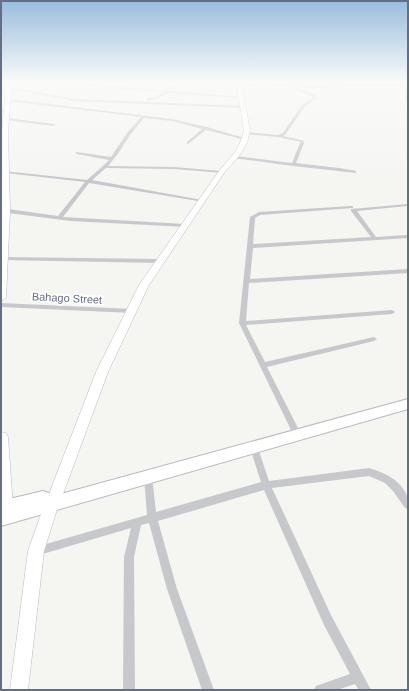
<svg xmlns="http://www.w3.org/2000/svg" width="409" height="691" font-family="Arial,sans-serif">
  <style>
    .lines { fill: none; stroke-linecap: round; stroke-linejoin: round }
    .stream { stroke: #c2c8d0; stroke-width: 1.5 }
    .secondary-casing { stroke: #babcc2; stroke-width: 1 }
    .primary-casing { stroke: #b8babf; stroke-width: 2 }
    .street { fill: #c6c8cc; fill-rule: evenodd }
    .secondary { fill: #fff; fill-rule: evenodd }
    .primary { fill: #fff; fill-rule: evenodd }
    .labels { text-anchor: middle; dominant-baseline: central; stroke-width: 4; stroke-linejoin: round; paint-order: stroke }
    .street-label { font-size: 11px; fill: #646e84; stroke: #fff }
  </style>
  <rect width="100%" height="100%" fill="#f5f6f2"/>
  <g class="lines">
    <polyline class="stream" points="403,82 408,103"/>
    <defs>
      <g id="secondary">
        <polygon points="7,82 12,82 8,131 10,211 6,298 1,301 2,131"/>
        <polygon points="236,82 241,82 250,131 247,143 240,155 224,173 149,285 108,372 63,494 61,499 58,500 59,503 44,551 28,690 10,690 28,551 45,503 47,498 50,497 49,494 96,372 139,285 219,171 235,152 240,143 244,131"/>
        <polygon points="1,432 6,433 8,437 13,507 11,512 6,514 1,512"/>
      </g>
      <polygon id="primary" points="408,399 408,409 1,526 1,501 43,491 49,493 50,497"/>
    </defs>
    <use href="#secondary" class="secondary-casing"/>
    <use href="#primary" class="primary-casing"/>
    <g class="street">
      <path d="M65,82C82,82 99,87 116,87C121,87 125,82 130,82L122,87L167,91L180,82H183L171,91L242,97L240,98L169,93L158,98L147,101L146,99L155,97L164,92L107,88Z"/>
      <polygon points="264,83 316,86 373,84 408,85 408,87 373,86 316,88 264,85 238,86 236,85"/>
      <polygon points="10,87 75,99 243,106 245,107 243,108 75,101 9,89"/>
      <polygon points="292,87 314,94 317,98 305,106 285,135 283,136 305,141 303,142 304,143 296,163 339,168 356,171 356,173 293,166 233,158 233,156 235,156 292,163 300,143 302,142 278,137 246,134 244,133 246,132 278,135 283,133 303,104 313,98 312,96 292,89"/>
      <polygon points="9,99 172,119 207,127 248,139 246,140 206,130 188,144 187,144 187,142 202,129 172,121 144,118 130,135 117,155 108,166 174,167 221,171 223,172 223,173 174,169 106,168 92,180 202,200 204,201 204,202 89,183 63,217 185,224 188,226 187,227 70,221 1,212 1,208 58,216 85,182 6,173 4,172 4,171 87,180 103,166 109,160 77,154 76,154 76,152 111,157 127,133 141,117 8,101"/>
      <polygon points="1,110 8,111 9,112 7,113 1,112"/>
      <polygon points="7,118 54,124 56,125 54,126 6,120 5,119"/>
      <polygon points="408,204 407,206 357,211 376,237 406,235 408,236 408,238 253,248 250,279 408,269 408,273 249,283 246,321 392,310 395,312 392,314 246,325 265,362 374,337 377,339 374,341 267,367 298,428 297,430 294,431 291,430 239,323 250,217 259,212 351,206 353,206 353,208 260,215 255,218 253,244 371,237 351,211 351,209"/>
      <polygon points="3,257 161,259 164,261 161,263 1,260 1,258"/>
      <polygon points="1,303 132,309 135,311 132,313 1,307"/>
      <path d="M254,444L257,445L269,481L369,468C385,473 401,480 407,496C409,500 408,505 408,509L405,508L393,491L385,483L369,476L272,488L332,617L371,690H359L355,684L337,690H314L316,686L350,674L324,625L264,490L158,521L177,589L214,690H202L167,589L149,523L141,525L134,557L135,690H123L124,557L131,528L36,556L32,554L31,551L32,548L147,515L144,477L145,474L148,473L151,474L152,477L156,512L261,482L250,448L251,445Z"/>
    </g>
    <use href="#secondary" class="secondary"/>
    <use href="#primary" class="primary"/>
  </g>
  <linearGradient id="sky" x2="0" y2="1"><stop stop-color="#99bcde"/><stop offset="0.46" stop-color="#fafbf9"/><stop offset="1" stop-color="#fafbf9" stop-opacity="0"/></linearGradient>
  <rect width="409" height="179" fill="url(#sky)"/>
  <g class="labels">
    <g class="street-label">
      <text transform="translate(67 298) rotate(3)">Bahago Street</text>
    </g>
  </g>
  <rect width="409" height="691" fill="none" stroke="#646e84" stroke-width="4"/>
</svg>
